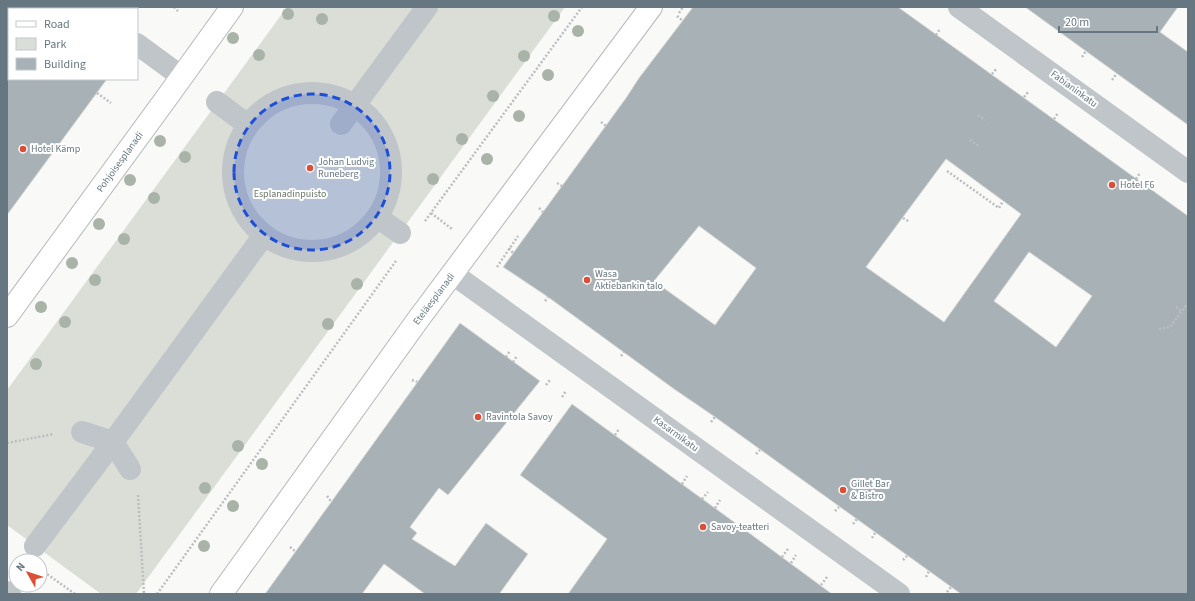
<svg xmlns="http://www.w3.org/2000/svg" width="1195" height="601" font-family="'Source Sans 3',sans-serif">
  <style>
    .green { fill: #daded7 }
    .building { fill: #a8b1b6; stroke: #dbdbd9; fill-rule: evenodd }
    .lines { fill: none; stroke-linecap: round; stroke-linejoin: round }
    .primary-casing { stroke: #b2b8bb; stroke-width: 24 }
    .path { stroke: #bbbec1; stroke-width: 2.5; stroke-dasharray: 2 2; stroke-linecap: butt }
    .pedestrian { stroke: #c0c5c9; stroke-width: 22 }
    .minor { stroke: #c0c5c9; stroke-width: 22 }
    .primary { stroke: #fff; stroke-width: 22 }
    .tree { fill: #aab3a7 }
    .marked { fill: #1d4ed8; fill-opacity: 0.2; stroke: #1d4ed8; stroke-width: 3; stroke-dasharray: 8 5; stroke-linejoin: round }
    .poi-dot { fill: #db4f36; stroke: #fff; stroke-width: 1.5 }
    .labels { text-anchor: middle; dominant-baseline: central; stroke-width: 4; stroke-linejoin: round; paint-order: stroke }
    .street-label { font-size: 10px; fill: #667781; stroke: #fff }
    .poi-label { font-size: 10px; fill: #667781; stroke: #fff; text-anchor: start }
    .park-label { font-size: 10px; fill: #6a7965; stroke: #fff }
  </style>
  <rect width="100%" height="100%" fill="#f9f9f7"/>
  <polygon class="green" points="287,7 565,7 136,594 101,594 7,525 7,390"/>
  <g class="building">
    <path d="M693,7H898L1188,216V594H961L715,417L674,389L548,297L503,267L626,98L639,78ZM946,159L1021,214L944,322L866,267ZM699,226L756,268L715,325L654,281ZM1029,252L1092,296L1056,347L994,301Z"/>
    <polygon points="1025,7 1178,7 1160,32 1188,52 1188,125"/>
    <polygon points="7,79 107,79 7,215"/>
    <polygon points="460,323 540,381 448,495 439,488 410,527 417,533 412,539 455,566 486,523 528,554 500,593 502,594 425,594 384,564 362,594 265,594"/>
    <polygon points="572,404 756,538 832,594 568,594 607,539 520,475"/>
  </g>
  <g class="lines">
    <defs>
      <g id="primary">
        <polyline points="7,316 165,100 232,7"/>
        <polyline points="221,594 417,321 651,7"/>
      </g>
    </defs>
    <use href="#primary" class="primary-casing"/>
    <g class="path">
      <polyline points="174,7 178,11"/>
      <polyline points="679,13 683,7"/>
      <polyline points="677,16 683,21"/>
      <polyline points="936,35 940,29"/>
      <polyline points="1082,57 1086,51"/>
      <polyline points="992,74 997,68"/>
      <polyline points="1112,80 1117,73"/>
      <polyline points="97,93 111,103"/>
      <polyline points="1024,97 1029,91"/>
      <polyline points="978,115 985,120"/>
      <polyline points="1054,119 1058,113"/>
      <polyline points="601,122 606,126"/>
      <polyline points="970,140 980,147"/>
      <polyline points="947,171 999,208 1003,201"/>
      <polyline points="1136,179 1140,173"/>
      <polyline points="557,183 562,186"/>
      <polyline points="539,208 543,212"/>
      <polyline points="431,213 452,229"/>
      <polyline points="903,218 910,222"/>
      <polyline points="425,221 582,7"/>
      <polyline points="509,248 513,253"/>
      <polyline points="497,267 518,236"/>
      <polyline points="545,301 548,297"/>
      <polyline points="1176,307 1182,312"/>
      <polyline points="1159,329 1170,327 1188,303"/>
      <polyline points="621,356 624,352"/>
      <polyline points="506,357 510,351"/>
      <polyline points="513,362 517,356"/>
      <polyline points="412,380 417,382"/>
      <polyline points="546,385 550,380"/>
      <polyline points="562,397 566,391"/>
      <polyline points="711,422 715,417"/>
      <polyline points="615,435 619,429"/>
      <polyline points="7,443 54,434"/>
      <polyline points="756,454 760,450"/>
      <polyline points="682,484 687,476"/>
      <polyline points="138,495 144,594"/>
      <polyline points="327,496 332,503"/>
      <polyline points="702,499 708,492"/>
      <polyline points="715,508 720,500"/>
      <polyline points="835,511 839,507"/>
      <polyline points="853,524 857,519"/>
      <polyline points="872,538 875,533"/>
      <polyline points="290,547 296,552"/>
      <polyline points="782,557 788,549"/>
      <polyline points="903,560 907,556"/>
      <polyline points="791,563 796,555"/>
      <polyline points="44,572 75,594"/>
      <polyline points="926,577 929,571"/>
      <polyline points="821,585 827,577"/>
      <polyline points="947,592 951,587"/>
      <polyline points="157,594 396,261"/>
    </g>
    <g class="pedestrian">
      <polyline points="85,7 88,9"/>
      <polyline points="137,44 182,77"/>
      <circle cx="312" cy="172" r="79"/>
      <polyline points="217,102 248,125"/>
      <polyline points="341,124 427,7"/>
      <polyline points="377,217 400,233"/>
      <polyline points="82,432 113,442 130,469"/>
      <polyline points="35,546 113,442 264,235"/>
    </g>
    <g class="minor">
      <polyline points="959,7 1188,172"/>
      <polyline points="453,274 899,594"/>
      <polyline points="7,592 10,594"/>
    </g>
    <use href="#primary" class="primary"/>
  </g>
  <g class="tree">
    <circle cx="288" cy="14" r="6"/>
    <circle cx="554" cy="16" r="6"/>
    <circle cx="322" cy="19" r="6"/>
    <circle cx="578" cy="31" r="6"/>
    <circle cx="233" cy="38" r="6"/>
    <circle cx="259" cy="55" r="6"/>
    <circle cx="524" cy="56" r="6"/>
    <circle cx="548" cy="75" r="6"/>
    <circle cx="493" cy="96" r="6"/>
    <circle cx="519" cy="116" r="6"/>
    <circle cx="462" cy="139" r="6"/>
    <circle cx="160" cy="141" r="6"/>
    <circle cx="185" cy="157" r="6"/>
    <circle cx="487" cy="159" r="6"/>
    <circle cx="433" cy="179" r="6"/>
    <circle cx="130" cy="180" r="6"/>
    <circle cx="154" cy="198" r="6"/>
    <circle cx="99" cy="224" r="6"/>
    <circle cx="124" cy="239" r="6"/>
    <circle cx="72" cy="263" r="6"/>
    <circle cx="95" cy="280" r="6"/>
    <circle cx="357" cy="284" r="6"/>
    <circle cx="41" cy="307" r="6"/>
    <circle cx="65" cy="322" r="6"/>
    <circle cx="328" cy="324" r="6"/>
    <circle cx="36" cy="364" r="6"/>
    <circle cx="238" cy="446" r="6"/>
    <circle cx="262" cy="464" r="6"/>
    <circle cx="205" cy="488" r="6"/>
    <circle cx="233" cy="506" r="6"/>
    <circle cx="204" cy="546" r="6"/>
  </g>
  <path class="marked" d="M234 172a78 78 0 1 1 156 0a78 78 0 1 1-156 0Z"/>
  <g class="poi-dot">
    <circle cx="23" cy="149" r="4"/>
    <circle cx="310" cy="168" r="4"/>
    <circle cx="1112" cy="185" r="4"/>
    <circle cx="587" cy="280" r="4"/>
    <circle cx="478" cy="417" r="4"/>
    <circle cx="843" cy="490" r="4"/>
    <circle cx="703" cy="527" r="4"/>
  </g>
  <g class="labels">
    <g class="street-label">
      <text transform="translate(1074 89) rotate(36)">Fabianinkatu</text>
      <text transform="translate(120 162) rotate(-54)">Pohjoisesplanadi</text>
      <text transform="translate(434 299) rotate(-53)">Eteläesplanadi</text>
      <text transform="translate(676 434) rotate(36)">Kasarmikatu</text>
    </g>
    <g class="poi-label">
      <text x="31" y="149">Hotel Kämp</text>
      <text x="318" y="162">Johan Ludvig<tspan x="318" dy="12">Runeberg</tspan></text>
      <text x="1120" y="185">Hotel F6</text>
      <text x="595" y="274">Wasa<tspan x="595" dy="12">Aktiebankin talo</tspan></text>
      <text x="486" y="417">Ravintola Savoy</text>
      <text x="851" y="484">Gillet Bar<tspan x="851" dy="12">&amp; Bistro</tspan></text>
      <text x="711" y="527">Savoy-teatteri</text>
    </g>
    <g class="park-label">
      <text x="290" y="194">Esplanadinpuisto</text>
    </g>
  </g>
  <rect width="1195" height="601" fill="none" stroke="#667781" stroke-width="16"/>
  <rect x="8" y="8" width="130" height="72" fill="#ffffff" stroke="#c2c9cd"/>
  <rect x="16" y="21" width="20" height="6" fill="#ffffff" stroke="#c2c9cd"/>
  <text x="44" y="28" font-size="12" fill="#667781">Road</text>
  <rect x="16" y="38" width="20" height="12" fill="#daded7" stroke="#c2c9cd"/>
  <text x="44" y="48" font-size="12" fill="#667781">Park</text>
  <rect x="16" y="58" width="20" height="12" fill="#a8b1b6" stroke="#c2c9cd"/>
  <text x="44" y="68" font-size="12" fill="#667781">Building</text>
  <g transform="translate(28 573) rotate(309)"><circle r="19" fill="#ffffff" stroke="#c2c9cd"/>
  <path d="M0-3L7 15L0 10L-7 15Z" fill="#db4f36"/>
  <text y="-6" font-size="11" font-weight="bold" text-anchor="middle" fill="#667781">N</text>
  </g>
  <path d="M1059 26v6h98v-6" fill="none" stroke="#667781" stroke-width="2"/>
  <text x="1065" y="26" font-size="12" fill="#667781" stroke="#ffffff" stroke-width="3" paint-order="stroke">20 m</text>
</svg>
